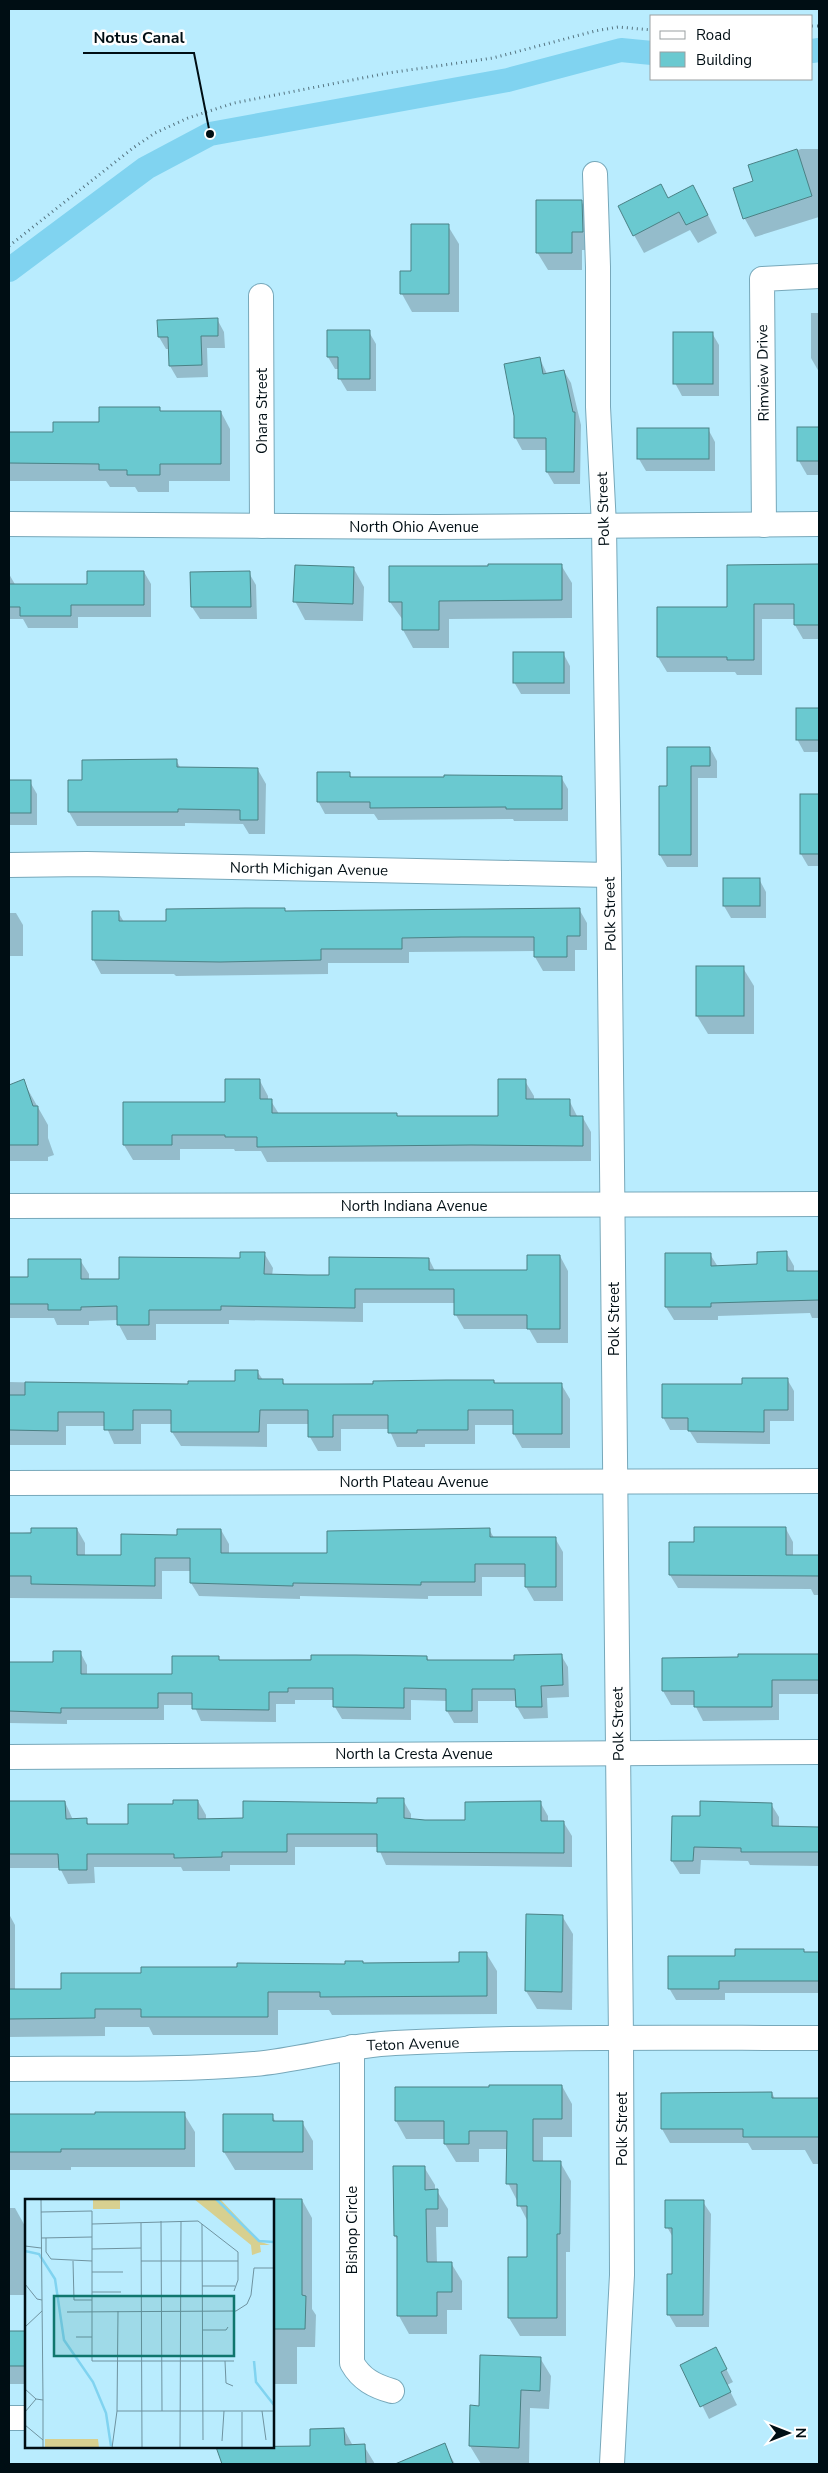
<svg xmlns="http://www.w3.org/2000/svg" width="828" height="2473" font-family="'Nunito Sans',sans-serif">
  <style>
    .shadow { fill: #0003 }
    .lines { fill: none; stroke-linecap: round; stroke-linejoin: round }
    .canal { stroke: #80d3f0; stroke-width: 24 }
    .building { fill: #6ac9d0; stroke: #4b8185 }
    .minor-casing { stroke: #77a8ba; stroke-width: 26 }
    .path { stroke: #557480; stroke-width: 3; stroke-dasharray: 1 4; stroke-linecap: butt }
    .minor { stroke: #fff; stroke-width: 24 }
    .labels { text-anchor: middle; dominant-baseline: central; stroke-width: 5; stroke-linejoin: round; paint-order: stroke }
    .street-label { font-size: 15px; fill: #000e14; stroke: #fff }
    .inset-river { fill: none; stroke: #80d3f0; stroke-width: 2.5 }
    .inset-road { fill: none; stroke: #6f93a0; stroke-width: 1 }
    .view { fill: #0f766e; fill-opacity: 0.15; stroke: #0f766e; stroke-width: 2.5 }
    .inset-edge { fill: none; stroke: #000e14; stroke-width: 2.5 }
    .leader { fill: none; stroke: #000e14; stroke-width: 2 }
    .callout-dot { fill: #000e14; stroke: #fff; stroke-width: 2 }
    .callout-label { font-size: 16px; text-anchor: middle; font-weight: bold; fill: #000e14; stroke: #fff; stroke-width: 5; stroke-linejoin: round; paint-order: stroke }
  </style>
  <rect width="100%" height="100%" fill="#b9ecfe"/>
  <g class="shadow">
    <polygon points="801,149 819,149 819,217 755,237 745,219 735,189 755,182 750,166"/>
    <polygon points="668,199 703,205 717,233 698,243 690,230 644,253 634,235"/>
    <polygon points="581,201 592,220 593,250 582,250 582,270 548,270 537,252"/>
    <polygon points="448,226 459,244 459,312 412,312 402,294 412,272"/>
    <polygon points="811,313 819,313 819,372 811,358"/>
    <polygon points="217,319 224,332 225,348 207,348 208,377 177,378 170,366 170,349 166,349 159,337"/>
    <polygon points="369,332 376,344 376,391 347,391 340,379 340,369 335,369 328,357"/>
    <polygon points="712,333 719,345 719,396 682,396 675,383"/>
    <polygon points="540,359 547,374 564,371 571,383 581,425 580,484 554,484 547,472 547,450 522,450 515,437"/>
    <polygon points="159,409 161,412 221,412 230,429 230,481 169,481 169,492 138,492 135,487 110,487 106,481 9,481 9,434 54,433"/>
    <polygon points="799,428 819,428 819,475 807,475 799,461"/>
    <polygon points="708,429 715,442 715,471 646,471 639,459"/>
    <polygon points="561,565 572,583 572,618 449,619 449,648 413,648 403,630 403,620 390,602 390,567"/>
    <polygon points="819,565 819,639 803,639 795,625 795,619 762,619 762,675 737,675 735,672 667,672 658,657 658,608 728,608 728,566"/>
    <polygon points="354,569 364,587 363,621 305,620 295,601"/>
    <polygon points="144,572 151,584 151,617 78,617 78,628 28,628 23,619 9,619 9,574 16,586 88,586"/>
    <polygon points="192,573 249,573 256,585 257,619 200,619 192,607"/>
    <polygon points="563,653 570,666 570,694 521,694 514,682"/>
    <polygon points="797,710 819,710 819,752 804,752 797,739"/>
    <polygon points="669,748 710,748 717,761 717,778 698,778 698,867 667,867 660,855 669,788"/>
    <polygon points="176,760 181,769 258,770 266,784 265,834 249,834 243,824 185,823 185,826 77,826 69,812 83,782"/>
    <polygon points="349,773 352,779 561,777 568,789 568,821 514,821 513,819 378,820 374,814 325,814 318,801"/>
    <polygon points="9,782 30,782 37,794 37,825 9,825"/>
    <polygon points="801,795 819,795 819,866 808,866 801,854"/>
    <polygon points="759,879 766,892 766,918 731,918 724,906"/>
    <polygon points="284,909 286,912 579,909 587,923 587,950 575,950 575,971 543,971 535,957 535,951 409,952 409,963 328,963 328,974 176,976 174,974 101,974 93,959 118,912 124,922 168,922"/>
    <polygon points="9,913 16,913 23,925 23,956 9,956"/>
    <polygon points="697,968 743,968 754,986 754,1034 708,1034 697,1016"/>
    <polygon points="23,1081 48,1125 48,1138 54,1155 48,1157 48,1161 9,1161 9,1107 17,1107"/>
    <polygon points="260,1081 268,1096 268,1101 271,1101 279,1114 396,1114 398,1118 500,1118 525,1081 534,1096 534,1100 569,1100 578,1118 583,1118 591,1132 591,1161 267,1162 261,1151 235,1151 234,1149 180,1149 180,1160 133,1160 124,1145 226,1104"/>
    <polygon points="786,1252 794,1266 794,1273 819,1273 819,1318 812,1318 810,1313 718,1316 718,1320 674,1320 666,1307 710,1254 718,1267 759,1265"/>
    <polygon points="264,1253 273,1268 272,1276 330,1276 429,1259 435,1271 529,1271 560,1256 568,1271 568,1343 537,1343 529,1329 464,1329 456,1315 456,1303 363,1303 363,1322 229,1320 229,1324 156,1324 156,1340 127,1340 119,1325 119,1320 89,1321 89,1325 57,1325 54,1318 9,1318 9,1278 29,1278 80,1260 89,1274 89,1280 120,1280 241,1260"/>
    <polygon points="257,1371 263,1380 282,1380 285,1385 494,1381 495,1384 561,1384 570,1399 570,1448 522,1448 514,1434 514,1425 475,1425 475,1444 425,1444 425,1447 397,1447 389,1429 341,1429 341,1451 318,1451 310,1437 310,1424 267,1424 267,1447 181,1446 172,1432 172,1424 141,1424 141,1444 114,1444 106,1426 66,1426 66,1445 9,1445 9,1382 189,1386 236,1382"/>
    <polygon points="787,1379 794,1391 794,1421 770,1421 770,1444 697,1443 689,1430 670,1430 663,1417 743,1385"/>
    <polygon points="77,1529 85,1543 85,1556 122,1556 178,1536 221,1530 229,1544 229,1555 328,1555 489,1529 494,1538 555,1538 563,1552 563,1601 534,1601 526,1587 526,1577 482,1577 482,1596 428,1596 428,1599 300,1596 300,1599 199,1596 191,1583 191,1571 162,1571 162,1599 9,1598 9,1534"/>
    <polygon points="786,1529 793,1542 793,1556 819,1556 819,1595 814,1595 811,1589 678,1588 670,1575 695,1543"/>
    <polygon points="80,1652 87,1665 87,1675 173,1675 218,1658 220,1661 427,1657 429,1661 515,1661 561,1655 568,1667 569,1697 547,1698 548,1718 524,1719 517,1707 517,1701 478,1701 478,1723 454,1723 447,1711 447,1701 411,1700 411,1720 342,1719 335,1707 335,1700 295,1700 295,1704 276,1704 276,1722 201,1721 194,1705 164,1705 164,1720 67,1720 67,1724 9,1723 9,1662 54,1663"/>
    <polygon points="740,1655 819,1655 819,1694 779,1694 779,1720 703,1721 695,1705 671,1705 663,1691 740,1658"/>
    <polygon points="403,1800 411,1814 411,1820 467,1821 540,1802 548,1816 548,1823 564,1823 572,1836 572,1867 386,1865 378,1847 295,1847 295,1865 230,1865 230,1871 183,1871 181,1867 94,1867 95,1883 68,1884 60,1868 9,1868 9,1802 65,1802 73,1820 86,1820 89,1825 129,1825 175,1805 198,1801 206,1815 206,1820 245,1820"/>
    <polygon points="771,1804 779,1817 779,1827 819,1828 819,1866 750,1865 748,1861 701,1860 700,1874 680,1874 672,1861 701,1817"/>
    <polygon points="9,1914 15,1925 15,1990 62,1990 143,1974 238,1968 461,1963 486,1953 497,1971 497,2014 332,2015 329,2010 278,2010 278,2035 153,2035 149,2027 105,2027 105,2036 9,2037"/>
    <polygon points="562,1916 573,1934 572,2010 537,2009 526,1991"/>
    <polygon points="736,1951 819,1952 819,1993 725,1993 725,2000 676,2000 669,1988 736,1957"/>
    <polygon points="562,2086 572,2104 572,2137 543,2137 543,2162 560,2162 571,2181 570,2252 566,2252 566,2336 520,2336 509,2318 529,2259 529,2224 508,2183 508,2149 479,2149 479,2162 456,2162 445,2144 445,2139 406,2139 396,2121"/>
    <polygon points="772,2093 775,2099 819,2099 819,2164 813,2164 805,2150 752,2150 748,2143 670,2143 662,2129"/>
    <polygon points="184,2114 195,2132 195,2167 71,2167 71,2170 9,2170 9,2115"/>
    <polygon points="272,2116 276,2122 302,2122 313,2141 313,2170 235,2170 224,2152"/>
    <polygon points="394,2167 424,2167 435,2185 435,2191 437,2191 448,2209 448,2227 436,2227 437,2263 451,2263 462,2281 462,2310 447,2310 447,2334 409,2334 399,2316 399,2242 395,2236"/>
    <polygon points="263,2200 302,2200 312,2218 312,2309 316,2315 315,2347 297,2347 297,2384 272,2384 272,2200"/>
    <polygon points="703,2202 711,2214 709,2327 676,2327 669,2315 674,2275 674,2239 667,2227"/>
    <polygon points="9,2208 15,2208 25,2226 25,2295 9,2295"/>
    <rect x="9" y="2332" width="17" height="52"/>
    <polygon points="540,2358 551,2376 549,2409 530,2408 529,2464 481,2464 470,2446 471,2407 480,2407"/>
    <polygon points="722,2361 733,2382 727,2385 737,2405 709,2419 682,2365"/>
    <polygon points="344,2429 353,2446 364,2446 375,2464 223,2464 219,2450 229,2447 312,2448"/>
    <polygon points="444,2445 455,2464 397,2464"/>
  </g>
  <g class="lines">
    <g class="canal">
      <polyline points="812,51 819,50"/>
      <polyline points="9,270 146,168 210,134 508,80 621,50 652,53"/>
    </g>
  </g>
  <g class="building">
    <polygon points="797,149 812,196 743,219 733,188 753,181 748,165"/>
    <polygon points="661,184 668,198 693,185 708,215 686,225 679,212 633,236 618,206"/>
    <polygon points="536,200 582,200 583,232 572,232 572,253 536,253"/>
    <polygon points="411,224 449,224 449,294 400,294 400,271 411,271"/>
    <polygon points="218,318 218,336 201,336 202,365 169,366 168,337 158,337 157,320"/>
    <polygon points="327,330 370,330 370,379 338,379 338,357 327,357"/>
    <rect x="673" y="332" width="40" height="52"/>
    <polygon points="540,357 543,374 564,370 573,412 575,412 574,472 546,472 546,438 514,438 514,416 504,364"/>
    <polygon points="99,407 160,407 160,411 221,411 221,464 160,464 160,475 127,475 127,470 99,470 99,464 9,463 9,432 53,432 53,422 99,422"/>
    <rect x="797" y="427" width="22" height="34"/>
    <rect x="637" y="428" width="72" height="31"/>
    <polygon points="488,564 562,564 562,600 439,601 439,630 402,630 402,602 389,602 389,566 488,566"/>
    <polygon points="819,564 819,625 794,625 794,604 754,604 754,660 727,660 727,657 657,657 657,607 727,607 727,565"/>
    <polygon points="295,565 354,567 353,604 293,602"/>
    <polygon points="87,571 144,571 144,605 71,605 71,616 20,616 20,607 9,607 9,584 87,584"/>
    <polygon points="250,571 251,607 191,607 190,572"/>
    <rect x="513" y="652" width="51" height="31"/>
    <rect x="796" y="708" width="23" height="32"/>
    <polygon points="667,747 710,747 710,766 691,766 691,855 659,855 659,786 667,786"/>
    <polygon points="177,759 177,767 258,768 258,820 240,820 240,810 178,809 178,812 68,812 68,780 82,780 82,760"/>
    <polygon points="317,772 350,772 350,777 444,777 444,775 562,776 562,809 506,809 506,807 370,808 370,802 317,802"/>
    <rect x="9" y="780" width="22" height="33"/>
    <rect x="800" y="794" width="19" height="60"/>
    <rect x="723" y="878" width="37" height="28"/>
    <polygon points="245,908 285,908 285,911 580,908 580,936 567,936 567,957 534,957 534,937 461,937 402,938 402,949 321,949 321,960 220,962 92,960 92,911 119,911 119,921 166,921 166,909"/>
    <rect x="696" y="966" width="48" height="50"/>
    <polygon points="24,1079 33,1106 38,1106 38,1145 9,1145 9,1085"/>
    <polygon points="225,1079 260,1079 260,1099 272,1099 272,1113 397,1113 397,1116 498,1116 498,1079 526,1079 526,1099 570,1099 570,1116 583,1116 583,1146 471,1145 257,1147 257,1137 225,1137 225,1135 172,1135 172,1145 123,1145 123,1102 225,1102"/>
    <polygon points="787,1251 787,1271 819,1271 819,1300 711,1303 711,1307 665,1307 665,1253 711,1253 711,1266 757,1264 757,1252"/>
    <polygon points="240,1252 265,1252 264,1274 308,1275 329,1275 329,1257 429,1258 429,1270 527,1270 527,1255 560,1255 560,1329 527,1329 527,1315 454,1315 454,1289 355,1289 355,1308 221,1306 221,1310 149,1310 149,1325 117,1325 117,1306 81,1307 81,1310 48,1310 48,1304 9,1304 9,1277 28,1277 28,1259 81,1259 81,1279 119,1279 119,1257 240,1258"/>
    <polygon points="235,1370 258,1370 258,1379 283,1379 283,1384 373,1384 373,1381 446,1380 494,1380 494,1383 562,1383 562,1434 513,1434 513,1410 468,1410 468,1430 417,1430 417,1433 388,1433 388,1415 333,1415 333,1437 308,1437 308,1410 260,1410 259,1432 171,1432 171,1410 133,1410 133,1430 104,1430 104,1412 58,1412 58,1431 9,1430 9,1395 25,1395 25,1382 188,1384 188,1381 235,1381"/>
    <polygon points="742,1378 788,1378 788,1410 764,1410 764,1432 688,1431 688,1418 662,1418 662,1384 742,1384"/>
    <polygon points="694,1527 786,1527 786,1555 819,1555 819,1576 669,1575 669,1542 694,1542"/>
    <polygon points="31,1528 77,1528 77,1555 121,1555 121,1534 177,1535 177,1529 221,1529 221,1553 327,1553 327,1531 490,1528 490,1537 556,1537 556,1587 525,1587 525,1564 475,1564 475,1582 421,1582 421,1585 293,1583 293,1586 190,1583 190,1558 155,1558 155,1586 31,1584 31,1576 9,1576 9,1533 31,1533"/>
    <polygon points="53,1651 81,1651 81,1674 172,1674 172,1656 219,1656 219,1660 311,1660 311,1655 356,1655 427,1656 427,1660 514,1660 514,1655 562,1654 563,1685 541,1686 542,1707 516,1707 515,1689 472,1689 472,1711 446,1711 446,1689 404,1688 404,1708 333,1707 333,1688 288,1688 288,1692 269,1692 269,1710 192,1709 192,1693 158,1693 158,1708 61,1708 61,1713 9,1711 9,1662 53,1662"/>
    <polygon points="738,1654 819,1654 819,1680 772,1680 772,1707 694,1707 694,1691 662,1691 662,1658 738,1657"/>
    <polygon points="377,1798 404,1798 404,1818 425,1820 465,1820 465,1802 541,1801 541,1821 564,1821 564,1853 377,1852 377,1834 287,1834 287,1852 222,1852 222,1857 174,1858 174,1854 87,1854 87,1870 59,1870 58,1854 9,1854 9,1801 65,1801 66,1819 87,1818 87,1824 128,1824 128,1804 173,1804 173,1800 198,1800 198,1819 243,1818 243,1801 377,1803"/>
    <polygon points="700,1801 772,1803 772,1826 819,1827 819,1852 741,1852 741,1848 694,1847 693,1861 671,1861 672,1816 700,1816"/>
    <polygon points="526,1914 563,1915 562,1992 525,1991"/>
    <polygon points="735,1949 804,1949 804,1952 819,1952 819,1981 719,1981 719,1989 668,1989 668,1956 735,1956"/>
    <polygon points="459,1952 487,1952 487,1996 320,1997 320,1992 268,1992 268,2017 141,2017 141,2009 95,2009 95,2018 9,2019 9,1989 61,1989 61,1973 141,1973 141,1967 237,1967 237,1963 345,1964 345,1961 363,1961 363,1963 459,1962"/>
    <polygon points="489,2085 562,2085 562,2119 533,2119 533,2161 561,2161 560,2234 557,2234 557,2318 508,2318 508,2257 527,2257 527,2206 517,2206 517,2184 506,2184 507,2131 469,2131 469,2144 444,2144 444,2121 395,2121 395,2087 489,2087"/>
    <polygon points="772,2092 772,2098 819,2098 819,2137 743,2137 743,2129 661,2129 661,2093"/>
    <polygon points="95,2112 185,2112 185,2149 61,2149 61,2152 9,2152 9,2114 95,2114"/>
    <polygon points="223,2114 273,2114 273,2121 303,2121 303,2152 223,2152"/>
    <polygon points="393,2166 425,2166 425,2190 438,2189 438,2209 426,2209 427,2262 452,2262 452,2292 437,2292 437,2316 397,2316 397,2236 394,2236"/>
    <polygon points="272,2199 302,2199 302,2295 306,2296 305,2329 272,2329"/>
    <polygon points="665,2200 704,2200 703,2315 667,2315 667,2274 672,2274 672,2228 665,2228"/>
    <rect x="9" y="2331" width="17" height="35"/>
    <polygon points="716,2347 727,2369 721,2372 731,2392 700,2407 680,2365"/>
    <polygon points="480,2355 541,2357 540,2391 521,2390 519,2448 469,2446 470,2405 479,2406"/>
    <polygon points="344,2428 345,2445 365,2444 366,2464 222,2464 216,2447 310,2446 310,2429"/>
    <polygon points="445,2443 453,2464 395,2464"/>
  </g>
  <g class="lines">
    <defs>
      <g id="minor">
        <polyline points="595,174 598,267 598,407 604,526 609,875 621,2039 622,2275 612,2464"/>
        <polyline points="261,296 262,526"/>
        <polyline points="9,524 437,527 819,524"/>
        <polyline points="764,525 762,279 819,276"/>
        <polyline points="9,865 87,864 609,875"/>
        <polyline points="9,1206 819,1204"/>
        <polyline points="9,1483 819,1481"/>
        <polyline points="9,1757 819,1752"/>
        <path d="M352,2047V2363C361,2379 374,2386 392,2391"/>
        <path d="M9,2069C90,2068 173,2071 254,2064C301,2060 347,2045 395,2043C536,2036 678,2038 819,2038"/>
        <polyline points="9,2418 26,2418"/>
      </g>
    </defs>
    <use href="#minor" class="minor-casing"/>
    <g class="path">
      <polyline points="812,26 819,26"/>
      <polyline points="9,246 133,148 155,133 188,118 234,103 388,73 493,58 595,31 618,27 652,30"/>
    </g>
    <use href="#minor" class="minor"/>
  </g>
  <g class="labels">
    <g class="street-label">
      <text transform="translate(763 373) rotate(-91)">Rimview Drive</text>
      <text transform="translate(262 411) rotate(-90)">Ohara Street</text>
      <text transform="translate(603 509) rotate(-92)">Polk Street</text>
      <text x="414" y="527">North Ohio Avenue</text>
      <text transform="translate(309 869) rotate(1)">North Michigan Avenue</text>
      <text transform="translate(610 914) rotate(-91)">Polk Street</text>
      <text x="414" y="1206">North Indiana Avenue</text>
      <text transform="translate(614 1319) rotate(-90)">Polk Street</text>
      <text x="414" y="1482">North Plateau Avenue</text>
      <text transform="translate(618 1724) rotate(-91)">Polk Street</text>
      <text x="414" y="1754">North la Cresta Avenue</text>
      <text transform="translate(413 2044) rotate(-2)">Teton Avenue</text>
      <text transform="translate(622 2129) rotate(-90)">Polk Street</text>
      <text transform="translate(352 2230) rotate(-90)">Bishop Circle</text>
    </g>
  </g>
  <g transform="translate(25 2199)">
    <rect width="249" height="249" fill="#b9ecfe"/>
    <path d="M68,0H95V10H68ZM169,0H195L236,43L245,46H235L236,53L227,56L226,46ZM20,240H73L74,249H20Z" fill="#d7d090"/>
    <path class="inset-river" d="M191,0L234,42L249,43M0,52L14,55L30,80L39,141L68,183L81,214L86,247M229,162L231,183L249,206"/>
    <path class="inset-road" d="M16,0L18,201M16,13L67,12V162H209M136,22L137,212M116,24L117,249M67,25L173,22L213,53V81L209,92M177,25L178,241M16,39L67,38M21,39V53L26,60L67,62M0,47L16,49M67,50L116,49M48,62L49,101H67M116,62H213M67,73H98M0,85L12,100L17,101M177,87H210M67,93H96M42,113L211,112L222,105L226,96L229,69H249M0,128L17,112M178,131H201L203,128M51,138H67M200,162L201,184L208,187M0,190L11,200L18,201V249M92,212H249M237,212L241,241M0,213L11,200M217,213V249M0,226L18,241M197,242L199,212M87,249L92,212L93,112M155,249L156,22"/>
    <path class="view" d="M29,97H209V157H29Z"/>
    <rect width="249" height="249" class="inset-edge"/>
  </g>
  <path class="leader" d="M210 134L194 53H83"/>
  <circle class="callout-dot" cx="210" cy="134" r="5"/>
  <g class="callout-label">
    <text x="139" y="43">Notus Canal</text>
  </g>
  <rect width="828" height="2473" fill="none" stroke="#000e14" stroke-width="20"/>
  <rect x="650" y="15" width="162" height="65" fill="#ffffff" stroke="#999fa1"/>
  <rect x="660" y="31" width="25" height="8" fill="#ffffff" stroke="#999fa1"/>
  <text x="696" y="40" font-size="15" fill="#000e14">Road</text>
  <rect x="660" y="52" width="25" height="15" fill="#6ac9d0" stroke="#999fa1"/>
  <text x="696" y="65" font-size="15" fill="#000e14">Building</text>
  <g transform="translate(788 2433) rotate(90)" stroke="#ffffff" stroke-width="4" paint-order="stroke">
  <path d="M0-4L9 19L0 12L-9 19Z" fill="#000e14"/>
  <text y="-8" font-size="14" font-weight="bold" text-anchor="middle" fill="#000e14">N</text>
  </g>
</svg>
